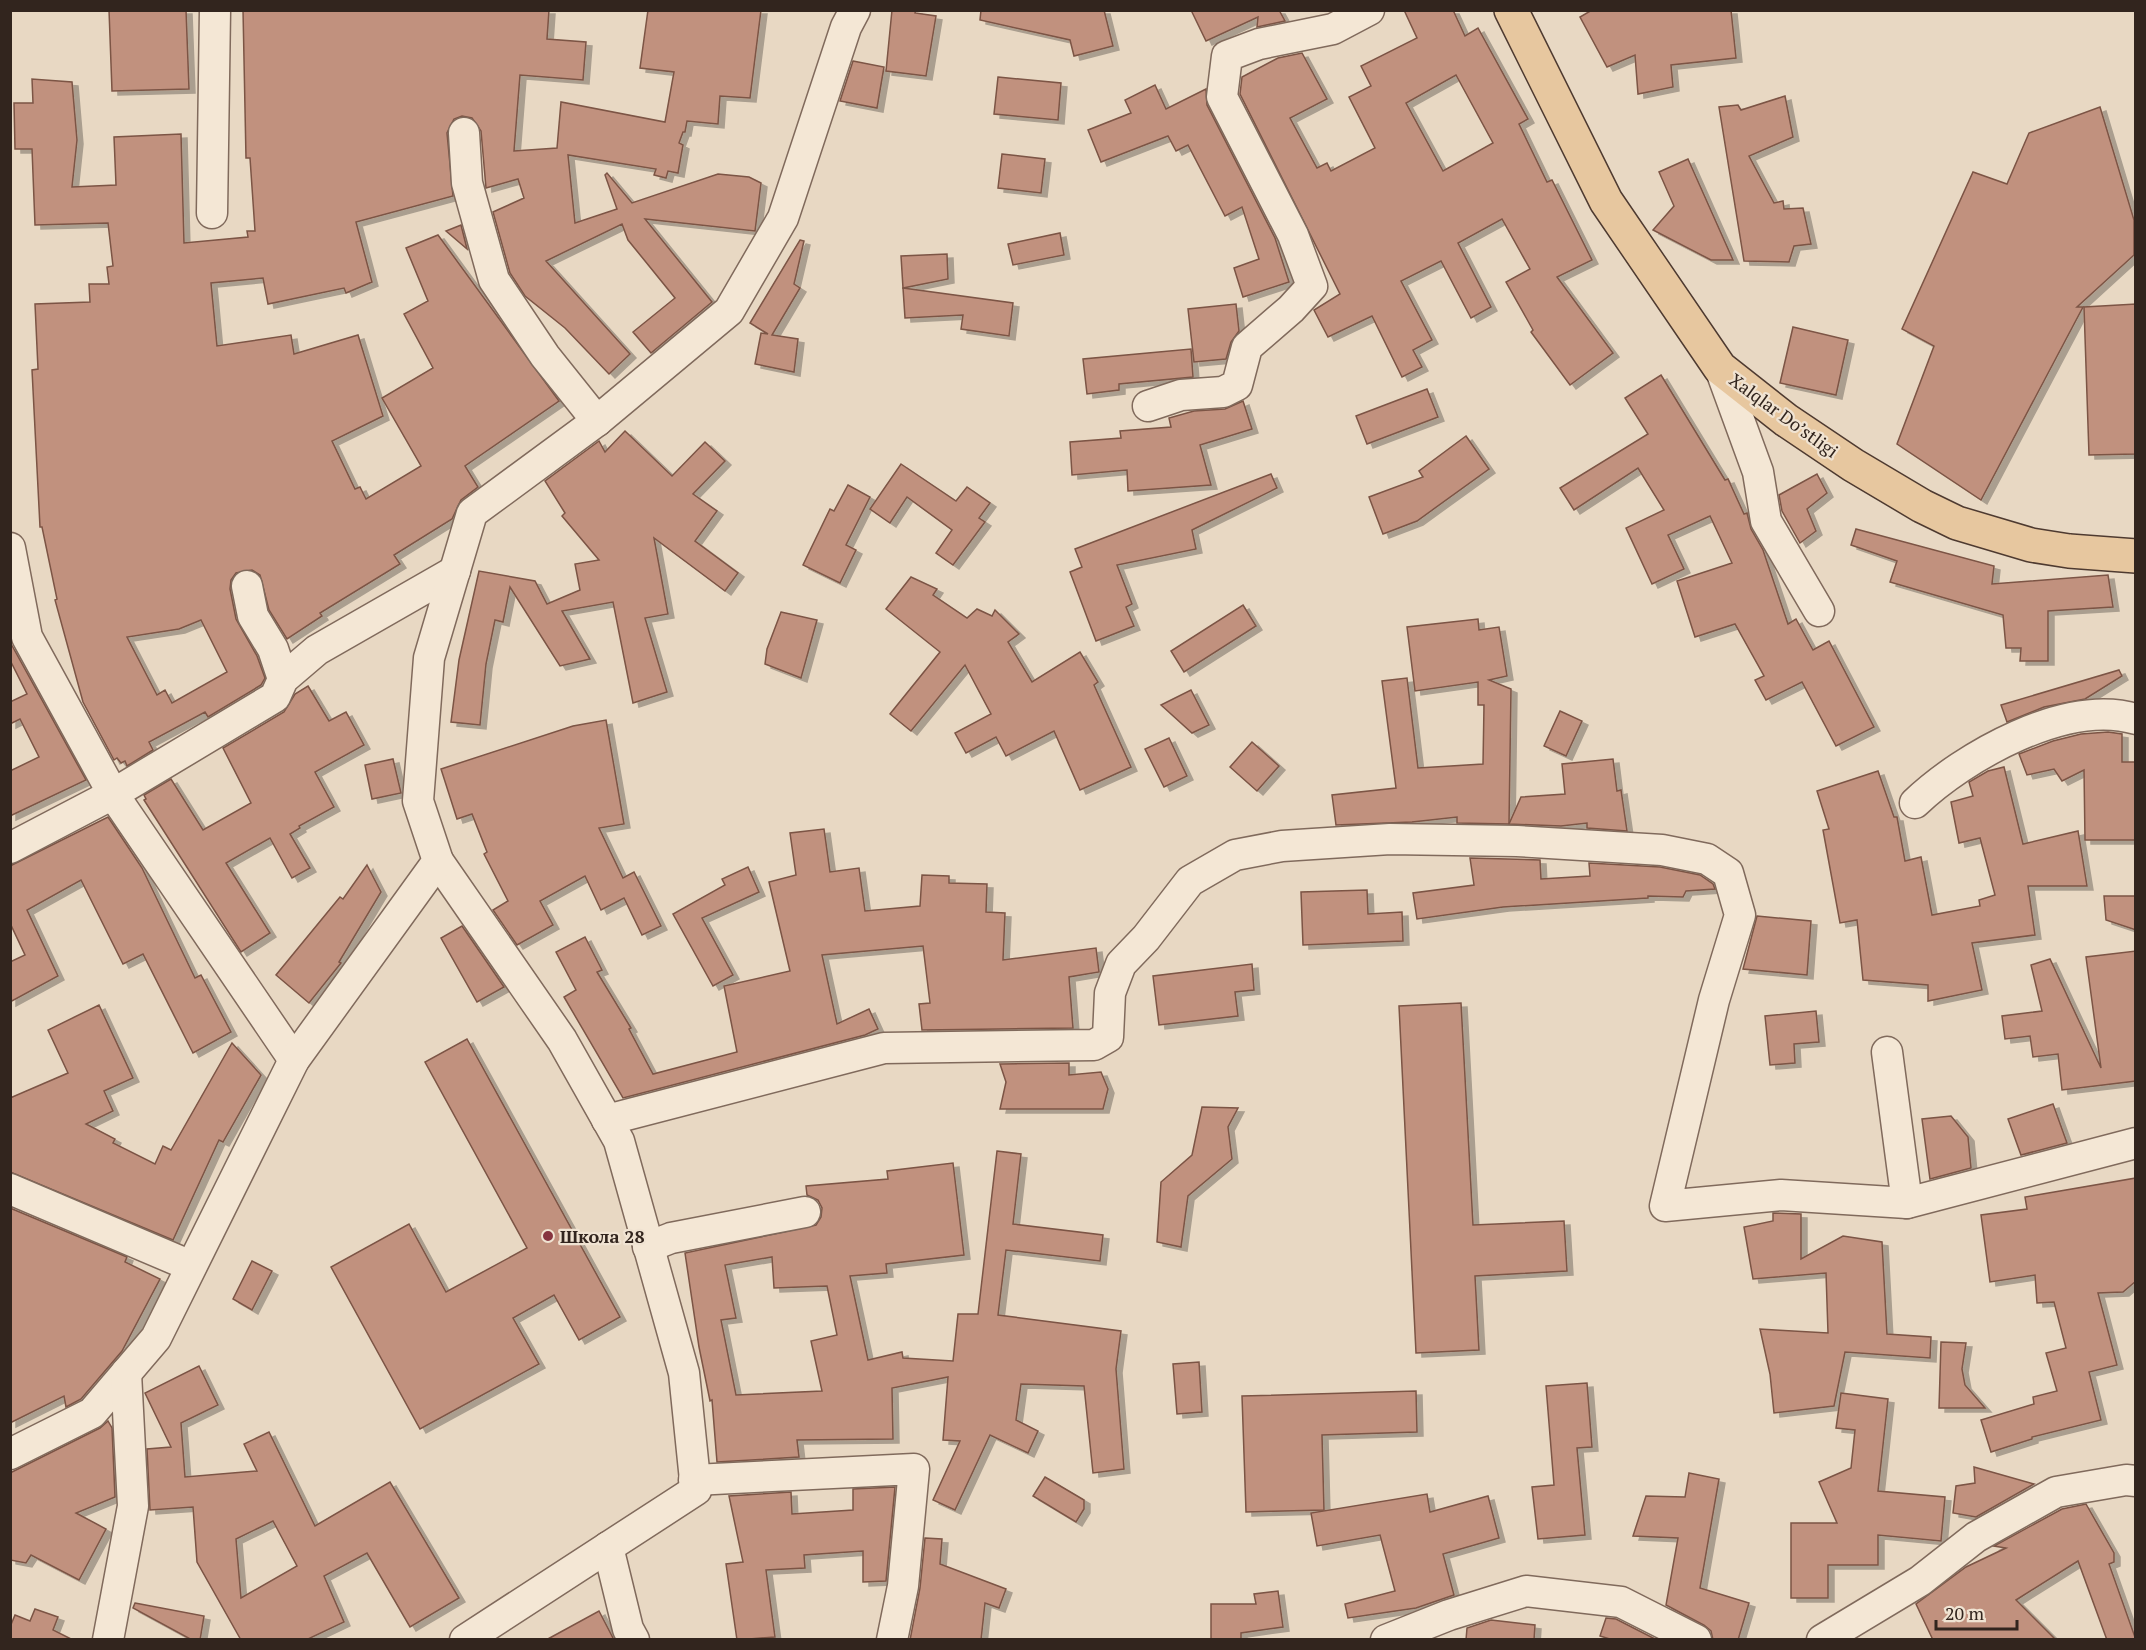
<svg xmlns="http://www.w3.org/2000/svg" width="2146" height="1650" font-family="'PT Serif',serif">
  <style>
    .building { fill: #c1917e; stroke: #7c5445; stroke-width: 1.5; fill-rule: evenodd; filter: url(#shadow) }
    .lines { fill: none; stroke-linecap: round; stroke-linejoin: round }
    .minor-casing { stroke: #806a5c; stroke-width: 33 }
    .major-casing { stroke: #4e3a30; stroke-width: 36 }
    .minor { stroke: #f4e7d5; stroke-width: 30 }
    .major { stroke: #e7c79f; stroke-width: 33 }
    .poi-dot { fill: #87343f; stroke: #f0e3d2; stroke-width: 2 }
    .labels { text-anchor: middle; dominant-baseline: central; stroke-width: 4.5; stroke-linejoin: round; paint-order: stroke }
    .street-label { font-size: 18px; fill: #32251e; stroke: #f0e3d2 }
    .poi-label { font-size: 18px; font-weight: bold; fill: #32251e; stroke: #f0e3d2; text-anchor: start }
  </style>
  <defs>
    <filter id="shadow"><feDropShadow dx="6" dy="4" stdDeviation="0" flood-color="#0004"/></filter>
  </defs>
  <rect width="100%" height="100%" fill="#e8d8c3"/>
  <g class="building">
    <polygon points="109,10 186,10 189,89 112,91"/>
    <path d="M243,10H549L547,39L586,42L583,80L520,75L514,151L557,148L561,102L665,122L674,72L640,68L648,10H761L750,98L720,96L718,124L687,121L685,132H683L679,143L683,145L678,173L668,171L666,178L654,175L656,169L568,155L575,223L617,209L605,175L607,173L632,203L718,174L749,177L761,183L755,231L645,219L712,302L651,353L633,332L675,298L628,240L622,224L546,261L630,354L609,374L565,328L525,296L510,273L493,212L524,198L518,179L486,188L481,131L472,118L462,116L454,119L447,133L453,196L356,222L372,282L346,293L344,288L268,304L263,278L211,283L217,346L291,335L294,354L358,335L383,416L332,441L355,489L360,487L366,499L421,466L382,398L433,368L404,314L428,301L406,248L438,235L559,401L465,466L478,487L461,500L452,519L394,555L400,564L320,613L322,616L287,639L269,610L260,575L252,570L236,573L231,580L230,589L236,619L257,656L265,678L261,685L208,717L205,712L149,742L153,750L127,766L125,761L121,763L117,758L114,760L83,702L55,600L57,599L42,527H40L32,370L38,369L35,304L90,302L89,284H109L107,267L113,266L108,223L35,225L32,149H15L14,103H33L32,79L72,82L77,140L72,187L116,185L114,137L181,134L184,243L248,237L247,231H255L250,158H246ZM201,620L227,672L172,703L165,690L157,695L127,637L179,629Z"/>
    <polygon points="892,10 916,10 915,13 936,16 926,76 886,71"/>
    <polygon points="981,10 1104,10 1113,46 1074,56 1070,40 980,20"/>
    <polygon points="1191,10 1279,10 1285,21 1257,27 1258,17 1206,41"/>
    <path d="M1404,10H1453L1465,36L1478,28L1528,119L1519,124L1547,182L1552,180L1592,260L1557,277L1613,353L1570,385L1531,332L1533,330L1506,282L1530,269L1502,219L1458,243L1491,307L1471,318L1441,261L1401,281L1432,340L1413,350L1422,367L1402,377L1372,316L1328,337L1314,310L1340,294L1240,94L1242,77L1278,58L1302,53L1327,99L1290,118L1317,168L1327,163L1331,171L1375,148L1349,97L1371,86L1361,66L1417,38ZM1456,75L1493,143L1443,171L1406,103Z"/>
    <polygon points="1592,10 1731,10 1736,58 1671,65 1673,87 1638,94 1635,55 1607,67 1580,17"/>
    <polygon points="853,61 884,67 877,108 840,101"/>
    <polygon points="998,77 1061,83 1058,120 994,114"/>
    <polygon points="1155,85 1166,109 1206,89 1207,105 1275,238 1289,282 1243,297 1234,268 1259,259 1242,207 1225,216 1188,145 1176,151 1168,136 1101,162 1088,130 1131,113 1125,100"/>
    <polygon points="1785,96 1793,137 1749,156 1774,203 1783,201 1784,209 1803,208 1811,244 1794,246 1789,262 1744,261 1719,107 1738,105 1741,110"/>
    <polygon points="2100,107 2134,220 2134,255 2077,307 2083,307 1981,500 1897,444 1934,346 1902,329 1973,172 2007,184 2029,133"/>
    <polygon points="1002,154 1045,159 1041,193 998,188"/>
    <polygon points="1688,159 1733,260 1711,260 1653,230 1674,206 1659,172"/>
    <polygon points="461,225 467,249 446,231"/>
    <polygon points="1060,233 1064,255 1013,265 1008,244"/>
    <polygon points="800,240 804,241 794,284 800,288 772,335 798,339 794,372 755,364 761,333 768,334 750,323"/>
    <polygon points="947,254 948,279 903,288 901,256"/>
    <polygon points="903,288 1013,303 1009,336 961,329 963,315 905,318"/>
    <polygon points="1236,304 1239,331 1231,342 1226,359 1194,362 1188,309"/>
    <polygon points="2136,304 2136,454 2089,455 2084,307"/>
    <polygon points="1793,327 1848,340 1836,395 1780,383"/>
    <polygon points="1191,349 1193,377 1119,384 1119,390 1087,394 1083,359"/>
    <polygon points="1661,375 1725,480 1728,479 1744,514 1747,513 1751,529 1763,550 1788,624 1796,619 1813,650 1829,641 1874,727 1836,746 1802,682 1766,700 1755,680 1764,676 1735,624 1695,637 1677,581 1732,563 1710,516 1668,535 1684,569 1652,584 1626,528 1664,510 1638,468 1574,510 1560,488 1648,434 1625,398"/>
    <polygon points="1427,389 1438,417 1367,444 1356,416"/>
    <polygon points="1243,401 1252,429 1200,445 1211,485 1128,491 1127,470 1072,475 1070,442 1121,438 1120,431 1171,427 1169,418 1194,411 1225,409"/>
    <polygon points="625,431 672,476 705,442 725,461 693,494 717,511 695,541 738,573 725,591 654,538 668,614 645,618 667,692 633,703 613,602 562,611 590,659 560,666 510,587 503,622 495,620 486,664 480,725 451,722 459,660 479,571 535,581 547,604 580,590 575,564 599,560 562,516 565,513 545,481 599,441 605,452"/>
    <polygon points="1466,436 1489,469 1417,521 1383,534 1369,497 1423,477 1419,471"/>
    <polygon points="901,464 956,501 967,487 990,503 979,518 985,522 953,565 936,553 952,530 907,497 890,523 870,509"/>
    <polygon points="1271,474 1277,488 1192,530 1196,549 1117,565 1132,604 1126,607 1134,626 1096,641 1070,572 1082,567 1075,549"/>
    <polygon points="1817,474 1827,493 1807,509 1816,531 1800,543 1782,511 1779,495"/>
    <polygon points="848,485 870,497 846,545 856,550 840,583 803,565 830,509 834,511"/>
    <polygon points="1856,529 1994,566 1992,584 2108,575 2113,607 2048,611 2048,661 2020,661 2021,648 2006,648 2003,615 1890,582 1897,561 1851,545"/>
    <polygon points="911,577 937,589 933,595 967,618 977,609 992,616 995,610 1019,634 1008,642 1032,682 1080,652 1098,682 1094,685 1131,767 1080,790 1054,731 1006,756 996,737 966,753 955,733 991,714 965,665 911,731 890,714 940,652 886,609"/>
    <polygon points="1243,605 1256,626 1184,672 1171,651"/>
    <polygon points="781,612 817,620 801,678 765,664 767,649"/>
    <polygon points="1478,619 1479,630 1499,627 1507,676 1489,680 1511,689 1509,824 1457,823 1457,817 1412,822 1336,825 1332,795 1396,788 1382,681 1407,678 1418,768 1483,764 1484,705 1478,705 1478,682 1415,691 1407,627"/>
    <polygon points="10,642 86,780 10,816 10,771 39,757 20,719 10,724 10,702 27,694 10,660"/>
    <polygon points="2119,670 2122,676 2085,699 2044,707 2007,722 2001,705"/>
    <polygon points="308,686 329,721 346,712 364,745 315,772 334,807 299,826 300,828 290,834 310,868 292,878 270,838 226,863 270,933 241,952 144,800 146,799 144,795 171,779 203,830 251,803 223,748 284,712 295,694"/>
    <polygon points="1191,690 1209,725 1192,733 1161,705"/>
    <polygon points="1560,711 1582,721 1566,756 1544,746"/>
    <polygon points="606,720 624,824 599,828 623,878 634,872 661,926 642,935 624,898 601,910 585,876 540,901 553,925 517,945 493,910 508,901 484,854 487,852 472,814 457,819 441,769 573,726"/>
    <polygon points="2108,732 2122,734 2122,762 2136,762 2136,840 2085,840 2084,770 2062,781 2054,769 2027,775 2019,754 2053,741 2081,734"/>
    <polygon points="1169,738 1187,776 1164,787 1145,749"/>
    <polygon points="1252,742 1279,766 1257,791 1230,767"/>
    <polygon points="393,759 401,793 372,799 365,765"/>
    <polygon points="1613,759 1617,791 1621,790 1627,831 1587,828 1587,823 1561,826 1509,824 1521,797 1565,794 1562,764"/>
    <polygon points="2004,767 2023,844 2078,831 2087,886 2028,886 2035,935 1972,943 1982,990 1928,1001 1928,985 1863,980 1857,920 1840,923 1823,830 1829,829 1817,791 1878,771 1894,817 1897,817 1905,861 1921,857 1932,915 1980,906 1979,900 1995,895 1980,838 1959,843 1951,802 1973,796 1969,782 1988,771"/>
    <polygon points="108,817 142,868 195,978 201,975 231,1032 193,1053 143,954 123,964 81,880 27,910 58,976 10,1002 10,962 25,955 10,923 10,866"/>
    <polygon points="824,829 830,872 859,868 865,911 920,906 922,875 949,876 949,883 987,884 986,912 1005,913 1003,960 1096,948 1099,972 1069,977 1073,1028 922,1030 919,1004 930,1003 923,946 822,955 837,1024 869,1009 878,1029 865,1035 623,1098 564,997 576,990 556,952 585,937 602,970 597,972 631,1028 629,1029 653,1074 737,1052 724,986 790,971 769,882 796,875 790,833"/>
    <polygon points="1470,858 1540,860 1541,879 1590,876 1589,863 1660,867 1700,875 1713,884 1715,889 1686,891 1683,897 1648,896 1648,898 1503,907 1417,919 1413,893 1474,885"/>
    <polygon points="367,865 381,892 339,962 341,963 309,1003 276,975 340,897 343,899"/>
    <polygon points="748,867 759,892 702,918 733,975 713,986 673,914 725,885 722,879"/>
    <polygon points="1367,890 1368,914 1402,912 1403,941 1303,945 1301,892"/>
    <polygon points="2104,896 2136,896 2136,930 2106,920"/>
    <polygon points="1757,916 1811,921 1807,975 1743,969"/>
    <polygon points="462,926 504,987 477,1002 441,938"/>
    <polygon points="2136,951 2136,1081 2062,1090 2058,1054 2033,1057 2030,1036 2005,1039 2002,1016 2042,1011 2031,965 2050,959 2101,1068 2086,957"/>
    <polygon points="1252,964 1254,990 1235,992 1238,1016 1159,1025 1153,976"/>
    <polygon points="1461,1003 1473,1225 1564,1221 1567,1271 1475,1276 1479,1350 1416,1353 1399,1006"/>
    <polygon points="99,1005 133,1078 104,1091 113,1111 86,1124 115,1139 113,1143 155,1164 163,1146 171,1150 232,1043 261,1075 223,1142 219,1140 173,1240 10,1172 10,1098 68,1073 48,1030"/>
    <polygon points="1816,1011 1819,1042 1794,1044 1795,1063 1770,1065 1765,1016"/>
    <polygon points="467,1039 620,1317 579,1340 554,1295 513,1318 539,1364 420,1429 331,1267 409,1224 446,1292 527,1248 425,1062"/>
    <polygon points="1069,1063 1069,1075 1101,1072 1108,1089 1103,1109 1000,1109 1006,1082 1000,1064"/>
    <polygon points="2053,1104 2067,1143 2021,1155 2008,1119"/>
    <polygon points="1202,1107 1238,1108 1228,1127 1232,1159 1188,1196 1181,1247 1157,1242 1161,1182 1192,1155"/>
    <polygon points="1951,1116 1968,1137 1971,1168 1930,1179 1922,1119"/>
    <path d="M997,1151L1021,1154L1013,1224L1103,1235L1100,1261L1006,1250L998,1315L1121,1331L1116,1369L1124,1469L1093,1473L1084,1386L1021,1384L1016,1420L1038,1431L1028,1453L990,1435L955,1510L933,1500L960,1441L943,1440L948,1377L892,1388L893,1439L797,1440L799,1457L717,1462L712,1400L710,1401L699,1347L685,1253L816,1225L821,1217L822,1208L818,1200L807,1195L806,1186L888,1179L887,1171L953,1163L964,1255L886,1264L887,1273L850,1276L868,1360L902,1352L903,1358L953,1361L958,1314H978ZM772,1257L774,1288L827,1286L837,1335L811,1341L822,1391L736,1395L721,1320L736,1318L725,1265Z"/>
    <polygon points="2136,1178 2136,1281 2123,1292 2098,1293 2117,1365 2089,1372 2101,1420 2032,1437 2032,1439 1991,1452 1981,1420 2034,1404 2033,1397 2057,1391 2046,1353 2066,1348 2054,1302 2037,1303 2035,1275 1990,1282 1981,1215 2027,1209 2025,1197"/>
    <polygon points="10,1208 127,1257 125,1262 160,1279 122,1351 81,1399 66,1407 64,1396 10,1423"/>
    <polygon points="1773,1213 1801,1214 1801,1259 1843,1236 1882,1242 1887,1334 1931,1337 1930,1358 1845,1352 1834,1406 1774,1413 1770,1374 1760,1329 1828,1333 1826,1273 1753,1279 1744,1227 1773,1221"/>
    <polygon points="252,1261 272,1271 252,1310 233,1299"/>
    <polygon points="1941,1342 1966,1343 1962,1369 1965,1385 1985,1408 1939,1408"/>
    <polygon points="1199,1362 1202,1412 1177,1414 1173,1364"/>
    <path d="M199,1366L218,1405L181,1423L185,1477L257,1471L244,1444L269,1432L315,1526L390,1482L459,1598L410,1627L367,1553L324,1576L344,1622L306,1640H241L197,1562L193,1507L150,1510L147,1449L171,1447L145,1393ZM273,1521L297,1566L241,1598L236,1539Z"/>
    <polygon points="1587,1383 1592,1447 1577,1448 1585,1535 1538,1539 1532,1487 1554,1485 1546,1386"/>
    <polygon points="1416,1391 1417,1432 1322,1435 1324,1510 1246,1512 1242,1396"/>
    <polygon points="1841,1393 1888,1399 1878,1491 1945,1497 1941,1541 1878,1535 1878,1565 1828,1565 1828,1598 1791,1598 1791,1523 1837,1523 1819,1482 1851,1468 1855,1430 1836,1428"/>
    <polygon points="108,1421 112,1428 115,1497 76,1513 106,1529 79,1580 31,1555 26,1563 10,1560 10,1473 100,1428"/>
    <polygon points="1974,1467 2034,1484 1976,1517 1953,1513 1956,1486 1975,1483"/>
    <polygon points="1689,1473 1719,1479 1700,1588 1749,1603 1738,1640 1713,1640 1711,1631 1704,1625 1666,1605 1678,1538 1633,1536 1646,1496 1685,1497"/>
    <polygon points="1045,1477 1084,1500 1084,1509 1076,1522 1033,1496"/>
    <polygon points="895,1487 886,1581 863,1582 863,1551 804,1555 805,1568 766,1570 775,1637 737,1640 726,1564 743,1562 729,1496 791,1492 792,1514 853,1510 853,1489"/>
    <polygon points="1427,1494 1430,1512 1488,1496 1499,1538 1443,1554 1454,1595 1416,1608 1348,1618 1345,1604 1395,1591 1380,1535 1317,1546 1311,1513"/>
    <polygon points="2086,1504 2114,1553 2114,1562 2109,1564 2136,1640 2107,1640 2078,1561 2016,1600 2056,1640 1933,1640 1916,1604 1966,1567 2006,1548 1994,1546 2062,1509"/>
    <polygon points="925,1538 942,1539 940,1564 1006,1589 999,1608 985,1603 981,1640 910,1640 920,1588"/>
    <polygon points="1278,1591 1283,1627 1241,1633 1241,1640 1211,1640 1211,1604 1256,1604 1254,1594"/>
    <polygon points="135,1603 204,1616 200,1640 192,1640 133,1608"/>
    <polygon points="35,1609 58,1617 53,1630 73,1640 10,1640 10,1627 15,1615 30,1621"/>
    <polygon points="599,1611 614,1640 546,1640"/>
    <polygon points="1606,1618 1616,1619 1657,1640 1613,1640 1600,1636"/>
    <polygon points="1491,1620 1535,1625 1534,1640 1466,1640 1467,1628"/>
  </g>
  <g class="lines">
    <defs>
      <g id="minor">
        <polyline points="464,133 467,183 494,280 545,356 597,421"/>
        <polyline points="212,213 215,10"/>
        <polyline points="1720,368 1758,472 1766,521 1819,611"/>
        <polyline points="1148,406 1181,395 1223,392 1237,385 1247,347 1291,309 1312,286 1293,235 1222,97 1227,56 1259,44 1333,29 1369,10"/>
        <polyline points="10,548 27,637 113,794 294,1060"/>
        <polyline points="247,586 253,616 273,649 283,679"/>
        <path d="M1915,803C1963,757 2066,698 2136,719"/>
        <polyline points="10,848 113,794 275,697 283,679 317,650 455,571"/>
        <polyline points="438,861 562,1040 619,1141 684,1373 696,1490 465,1640"/>
        <polyline points="1887,1052 1907,1203"/>
        <polyline points="607,1120 884,1048 1094,1045 1108,1037 1110,993 1121,964 1146,938 1190,881 1235,855 1282,846 1390,839 1517,841 1662,850 1707,859 1728,873 1740,915 1714,1000 1665,1206 1781,1195 1907,1203 2136,1143"/>
        <polyline points="10,1189 191,1266"/>
        <polyline points="648,1247 671,1238 805,1212"/>
        <polyline points="10,1454 92,1413 156,1338 294,1060 438,861 418,801 429,658 472,513 597,421 729,311 783,218 846,27 855,10"/>
        <polyline points="694,1480 914,1469 903,1586 892,1640"/>
        <polyline points="608,1547 628,1629 634,1640"/>
        <polyline points="108,1640 133,1506 126,1373"/>
        <polyline points="1386,1640 1449,1615 1526,1591 1621,1602 1696,1640"/>
        <polyline points="1822,1640 1920,1581 1976,1537 2056,1492 2126,1480 2136,1481"/>
      </g>
      <polyline id="major" points="1511,10 1606,201 1720,368 1786,420 1853,465 1922,506 1957,523 2031,545 2069,551 2136,556"/>
    </defs>
    <use href="#minor" class="minor-casing"/>
    <use href="#major" class="major-casing"/>
    <use href="#minor" class="minor"/>
    <use href="#major" class="major"/>
  </g>
  <circle class="poi-dot" cx="548" cy="1236" r="6"/>
  <g class="labels">
    <g class="street-label">
      <text transform="translate(1784 415) rotate(36)">Xalqlar Do’stligi</text>
    </g>
    <g class="poi-label">
      <text x="560" y="1236">Школа 28</text>
    </g>
  </g>
  <rect width="2146" height="1650" fill="none" stroke="#32251e" stroke-width="24"/>
  <path d="M1936 1620v9h81v-9" fill="none" stroke="#32251e" stroke-width="3"/>
  <text x="1945" y="1620" font-size="18" fill="#32251e" stroke="#f0e3d2" stroke-width="4.5" paint-order="stroke">20 m</text>
</svg>
